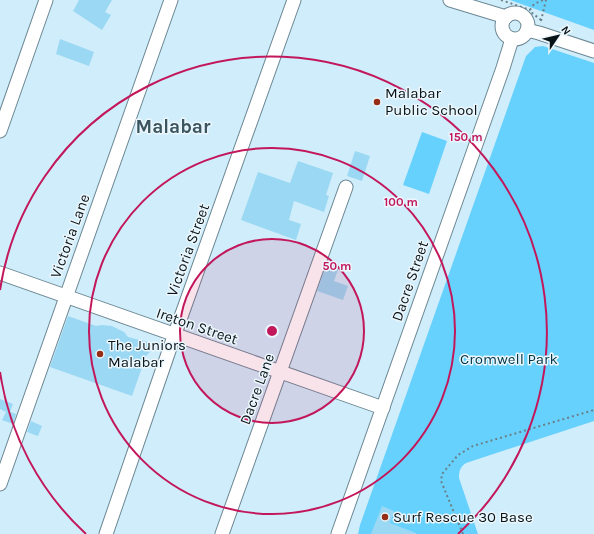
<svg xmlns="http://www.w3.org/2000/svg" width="594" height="534" font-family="Karla,sans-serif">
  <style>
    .green { fill: #67d1fd }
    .building { fill: #9bd8f3 }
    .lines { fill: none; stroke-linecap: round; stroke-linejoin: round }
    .minor-casing { stroke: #6d8894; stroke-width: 15 }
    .path { stroke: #6b7f88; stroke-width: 2; stroke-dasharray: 2 3; stroke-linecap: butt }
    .minor { stroke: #fff; stroke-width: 13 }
    .ring { fill: none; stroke: #c2185b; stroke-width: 2 }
    .poi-dot { fill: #962d16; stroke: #ebf7fd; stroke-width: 1.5 }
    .labels { text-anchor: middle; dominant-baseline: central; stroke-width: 3; stroke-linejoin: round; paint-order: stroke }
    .poi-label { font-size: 15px; fill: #081317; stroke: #ebf7fd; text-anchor: start }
    .street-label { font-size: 15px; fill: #081317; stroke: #ebf7fd }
    .park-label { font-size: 15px; fill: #003548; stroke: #ebf7fd }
    .district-label { font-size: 19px; font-weight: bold; fill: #3b5560; stroke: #ebf7fd }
    .centre { fill: #c2185b; stroke: #ebf7fd; stroke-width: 2 }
    .ring-label { font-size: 12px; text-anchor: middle; font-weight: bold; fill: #c2185b; stroke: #ebf7fd; stroke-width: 3; stroke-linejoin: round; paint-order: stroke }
  </style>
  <rect width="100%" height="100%" fill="#d0edfb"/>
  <g class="green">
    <polygon points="510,0 594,0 594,30"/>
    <path d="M543,46L594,63V421L466,463C460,467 459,471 459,478L478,534H358L360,525L526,56L535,47Z"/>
    <polygon points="422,132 447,141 429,194 403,185"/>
  </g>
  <g class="building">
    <polygon points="79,0 112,0 105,12 111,15 102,30 73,11"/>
    <polygon points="60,39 94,52 89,66 56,54"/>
    <polygon points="355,151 370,156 362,181 347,176"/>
    <polygon points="298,161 333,173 326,195 329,196 324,212 294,201 289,220 301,224 296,240 241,220 258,172 290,183"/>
    <polygon points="327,263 339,267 334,281 348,286 343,300 317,291"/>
    <polygon points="68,316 96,326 102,325 112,326 124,332 128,337 148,342 151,346 151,351 146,356 132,396 50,367"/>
    <polygon points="0,399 13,404 10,412 16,414 13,424 2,420 6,412 0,409"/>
    <polygon points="31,421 42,426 38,436 27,432"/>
    <polygon points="382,506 394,511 390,523 416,533 416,534 371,534"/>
  </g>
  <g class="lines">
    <defs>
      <g id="minor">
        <polyline points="450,0 506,17"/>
        <circle cx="515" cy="26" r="13"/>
        <polyline points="527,30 539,33 594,51"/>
        <polyline points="0,131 46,0"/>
        <polyline points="0,273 383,408"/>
        <polyline points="0,484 171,0"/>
        <polyline points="106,534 172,342 294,0"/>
        <polyline points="222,534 346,187"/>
        <polyline points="338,534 503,68 512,39"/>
      </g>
    </defs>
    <use href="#minor" class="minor-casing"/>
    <g class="path">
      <polyline points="501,0 530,10"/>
      <polyline points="541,20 531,12 530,10 534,4 543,0"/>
      <polyline points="541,21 546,0"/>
      <polyline points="463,534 441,481 442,474 458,455 473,446 594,410"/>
    </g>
    <use href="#minor" class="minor"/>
  </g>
  <circle cx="272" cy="331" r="92" fill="#c2185b" fill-opacity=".12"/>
  <g class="ring">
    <circle cx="272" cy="331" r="92"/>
    <circle cx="272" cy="331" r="183"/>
    <path d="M86 534A275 275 0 0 1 0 372M0 290A275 275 0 1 1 458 534"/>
  </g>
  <g class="poi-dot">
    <circle cx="377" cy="102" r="4"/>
    <circle cx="100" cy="354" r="4"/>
    <circle cx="385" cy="517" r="4"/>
  </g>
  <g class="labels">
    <g class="poi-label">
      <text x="385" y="93">Malabar<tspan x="385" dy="17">Public School</tspan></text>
      <text x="108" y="345">The Juniors<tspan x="108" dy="17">Malabar</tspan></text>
      <text x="393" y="517">Surf Rescue 30 Base</text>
    </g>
    <g class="street-label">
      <text transform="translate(70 236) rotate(-70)">Victoria Lane</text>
      <text transform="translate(188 250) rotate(-70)">Victoria Street</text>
      <text transform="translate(410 281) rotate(-71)">Dacre Street</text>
      <text transform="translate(197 326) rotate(19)">Ireton Street</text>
      <text transform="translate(257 389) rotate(-70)">Dacre Lane</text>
    </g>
    <g class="park-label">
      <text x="509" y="359">Cromwell Park</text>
    </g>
    <g class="district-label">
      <text x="173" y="127">Malabar</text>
    </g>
  </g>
  <circle cx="272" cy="331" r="6" class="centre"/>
  <g class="ring-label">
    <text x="466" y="141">150 m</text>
    <text x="401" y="206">100 m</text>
    <text x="337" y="270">50 m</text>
  </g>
  <g transform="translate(558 36) rotate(55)" stroke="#ebf7fd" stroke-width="3" paint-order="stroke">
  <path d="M0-3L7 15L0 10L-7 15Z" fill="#081317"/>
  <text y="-6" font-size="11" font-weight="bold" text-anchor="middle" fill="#081317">N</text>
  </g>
</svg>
